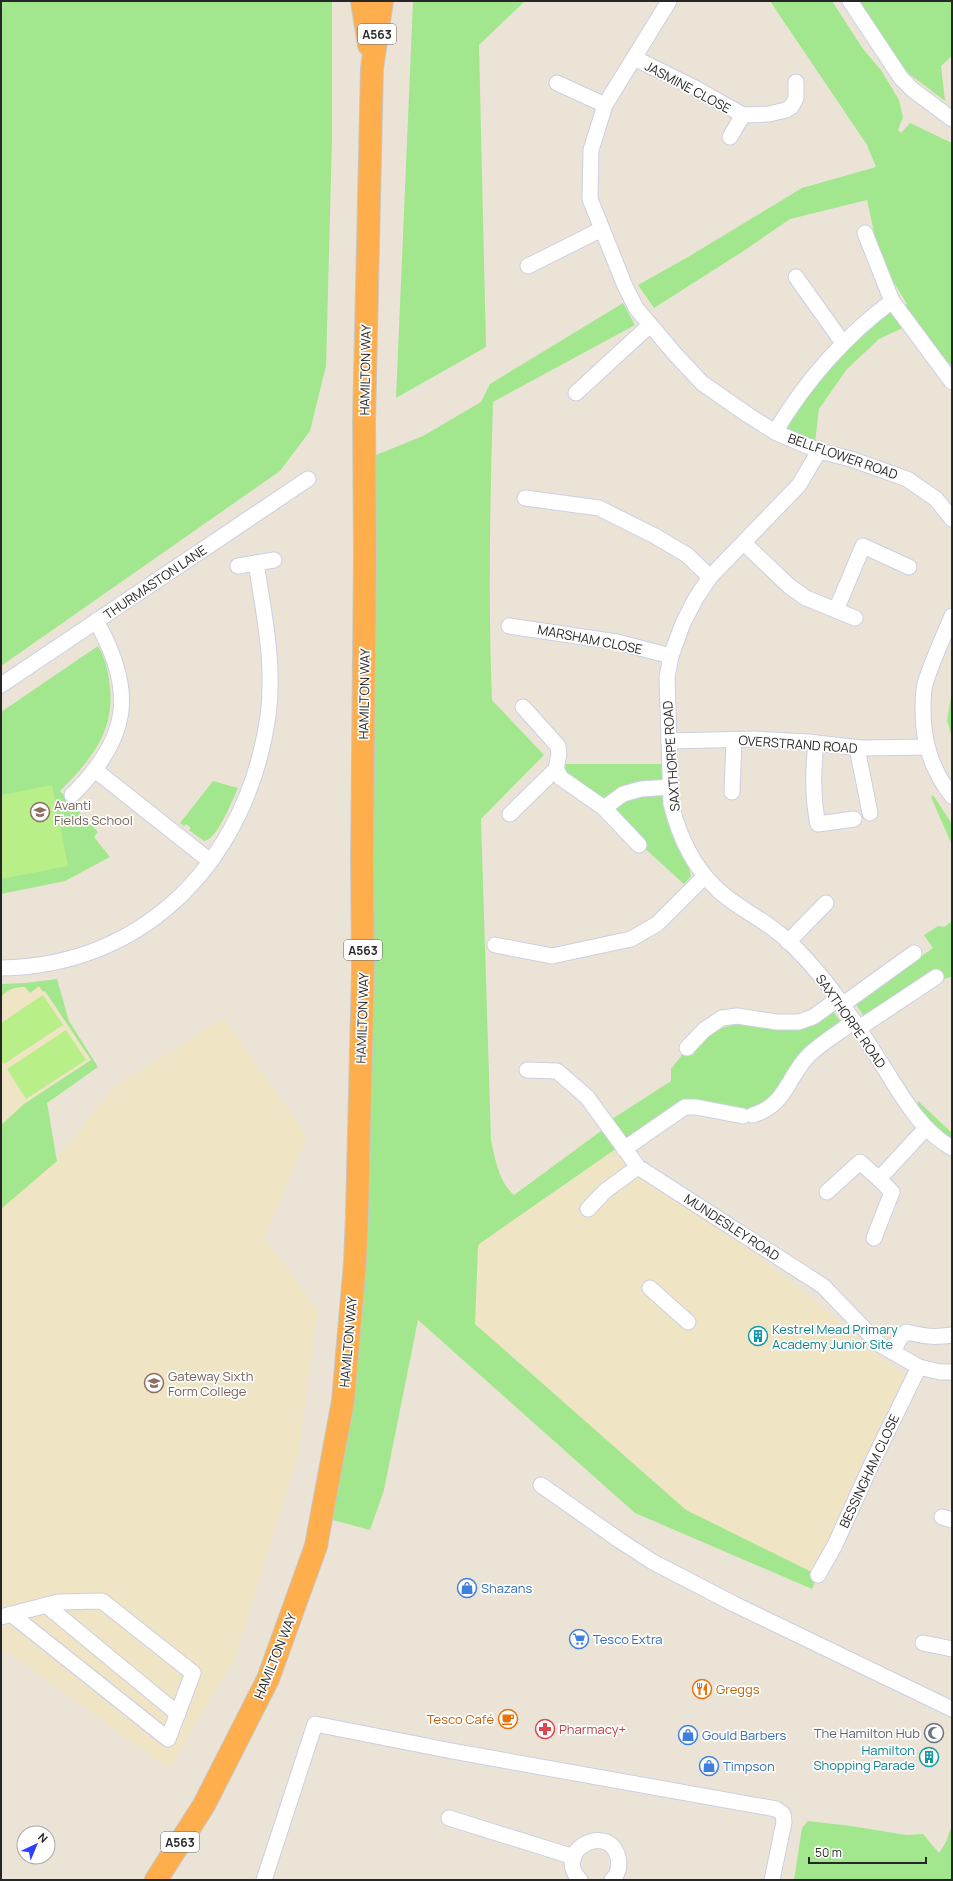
<svg xmlns="http://www.w3.org/2000/svg" width="953" height="1881" font-family="Manrope,sans-serif">
  <style>
    .education { fill: #efe5c4 }
    .green { fill: #a2e78e }
    .pitch { fill: #b8ef88 }
    .lines { fill: none; stroke-linecap: round; stroke-linejoin: round }
    .minor-casing { stroke: #cccee2; stroke-width: 17 }
    .highway-casing { stroke: #c7c7c7; stroke-width: 24 }
    .minor { stroke: #fff; stroke-width: 15 }
    .highway { stroke: #ffae4d; stroke-width: 22 }
    .labels { text-anchor: middle; dominant-baseline: central; stroke-width: 3.5; stroke-linejoin: round; paint-order: stroke }
    .shield { fill: #fff; stroke: #686868; stroke-width: 1 }
    .shield-label { font-size: 12px; font-weight: bold; fill: #272727 }
    .street-label { font-size: 13px; fill: #272727; stroke: #fff }
    .education-label { font-size: 13px; fill: #785e54; stroke: #fff; text-anchor: start }
    .culture-label { font-size: 13px; fill: #0d838f; stroke: #fff; text-anchor: start }
    .shop-label { font-size: 13px; fill: #366cbe; stroke: #fff; text-anchor: start }
    .food-label { font-size: 13px; fill: #c56008; stroke: #fff; text-anchor: start }
    .health-label { font-size: 13px; fill: #be3a42; stroke: #fff; text-anchor: start }
    .worship-label { font-size: 13px; fill: #5b616d; stroke: #fff; text-anchor: end }
  </style>
  <rect width="100%" height="100%" fill="#ebe4d6"/>
  <g class="education">
    <polygon points="57,979 69,1021 98,1067 1,1137 1,984 25,983"/>
    <polygon points="224,1018 307,1136 264,1238 318,1310 298,1456 234,1660 169,1769 1,1647 1,1209 48,1168 115,1086"/>
    <polygon points="620,1146 807,1295 911,1381 818,1575 686,1510 475,1324 478,1247 479,1244"/>
  </g>
  <g class="green">
    <polygon points="1,1 332,1 332,139 326,366 310,431 280,471 1,666"/>
    <polygon points="413,1 525,1 479,45 486,347 396,398"/>
    <polygon points="770,1 832,1 863,49 881,70 899,100 903,117 898,130 901,133 910,123 952,143 952,364 950,364 909,325 879,339 847,369 819,409 814,451 775,432 795,406 887,305 903,306 907,304 880,260 867,200 790,219 742,252 654,308 638,285 688,257 802,188 876,167 867,145"/>
    <polygon points="850,1 952,1 952,56 941,66 945,101 908,73"/>
    <path d="M623,303L635,325L493,402C490,501 488,600 492,700L544,755L481,819L491,1140C495,1158 499,1183 514,1195L605,1128L620,1146L479,1244L478,1247L475,1324L686,1510L818,1575L812,1589L635,1513L418,1320L384,1490L370,1530L329,1519L357,1215L364,460L423,436L481,402L490,384Z"/>
    <path d="M98,646C106,660 108,671 110,687C115,732 90,761 60,791L98,832L94,837L110,857L65,881L1,894V712Z"/>
    <polygon points="952,691 952,738 947,720"/>
    <polygon points="565,764 663,764 691,876 684,884 619,825 567,775"/>
    <path d="M213,781L238,788C232,800 218,839 204,841L189,830L191,828L186,824L184,826L180,823Z"/>
    <polygon points="933,795 952,824 952,845 931,797"/>
    <polygon points="952,921 951,977 944,979 938,971 865,1018 855,1003 933,948 924,935 938,926 944,927"/>
    <path d="M57,979L69,1021L98,1067L47,1103L57,1161L1,1209V1125L24,1104L91,1060L45,991L43,992L39,986L30,993L25,987C15,987 8,989 1,997V984L25,983Z"/>
    <polygon points="832,1010 847,1030 788,1071 777,1088 757,1111 693,1099 625,1143 606,1123 671,1081 671,1069 682,1055 693,1055 701,1043 717,1029 737,1024"/>
    <polygon points="918,1101 952,1133 952,1141 938,1131 917,1107"/>
    <polygon points="808,1821 851,1826 906,1835 923,1834 939,1853 946,1842 952,1825 952,1880 794,1880 802,1828"/>
  </g>
  <g class="pitch">
    <polygon points="52,785 68,866 1,879 1,795"/>
    <polygon points="43,995 63,1025 4,1064 1,1061 1,1023"/>
    <polygon points="66,1030 86,1060 26,1099 7,1069"/>
  </g>
  <g class="lines">
    <defs>
      <g id="minor">
        <polyline points="669,1 605,105 591,150 590,199 625,286 636,308 675,354 702,383 748,415 775,432 819,451 851,459 907,479 936,499 952,519"/>
        <polyline points="850,1 901,78 913,90 952,119"/>
        <polyline points="634,58 695,88 743,115 769,114 786,110 792,106 796,98 796,82"/>
        <polyline points="557,83 605,105"/>
        <polyline points="730,137 743,115"/>
        <polyline points="865,233 892,301 952,382"/>
        <polyline points="528,266 602,229"/>
        <polyline points="796,277 843,343"/>
        <polyline points="576,393 650,325"/>
        <path d="M775,432C805,382 845,336 892,301"/>
        <path d="M819,451L799,485L710,577L696,598L683,623L671,656L667,677L671,804C679,836 692,865 716,888C733,905 757,916 776,931C794,944 810,963 824,980C846,1007 864,1037 883,1066C902,1096 920,1130 952,1148"/>
        <polyline points="525,498 599,508 655,536 687,555 710,577"/>
        <polyline points="744,543 789,586 806,598 855,618"/>
        <polyline points="238,566 274,560"/>
        <polyline points="836,610 863,546 909,567"/>
        <path d="M952,616C943,638 932,661 925,684C923,692 923,703 923,711C923,743 932,771 952,796"/>
        <polyline points="509,626 617,642 671,656"/>
        <polyline points="1,685 308,479"/>
        <polyline points="523,707 558,746 559,754 556,769 561,778 604,808 639,845"/>
        <polyline points="669,741 753,739 808,742 861,748 927,747"/>
        <path d="M816,743C813,770 812,797 818,824L854,819"/>
        <polyline points="857,748 870,813"/>
        <polyline points="95,770 210,861"/>
        <polyline points="732,792 734,740"/>
        <path d="M72,795C130,738 136,691 96,621"/>
        <polyline points="604,808 623,794 641,789 670,787"/>
        <polyline points="510,814 556,769"/>
        <polyline points="788,942 826,903"/>
        <polyline points="495,945 552,956 631,939 657,924 705,876"/>
        <path d="M1,968C148,966 248,857 268,716C275,665 264,614 256,563"/>
        <polyline points="842,1005 914,953"/>
        <polyline points="859,1028 936,977"/>
        <polyline points="687,1048 704,1030 722,1018 737,1016 777,1022 799,1022 813,1017 838,999"/>
        <polyline points="527,1070 557,1071 587,1097 638,1167 823,1286 879,1344 919,1367 940,1372 952,1372"/>
        <path d="M753,1115C788,1104 787,1076 810,1054C823,1042 840,1032 854,1021"/>
        <polyline points="624,1149 685,1107 696,1107 743,1116"/>
        <polyline points="827,1192 860,1162 879,1179 926,1128"/>
        <polyline points="588,1209 605,1191 638,1167"/>
        <polyline points="874,1238 892,1192 879,1179"/>
        <polyline points="650,1288 688,1322"/>
        <path d="M893,1352L900,1338L906,1332C924,1336 933,1338 952,1335"/>
        <polyline points="541,1485 619,1540 653,1562 736,1605 952,1709"/>
        <polyline points="942,1517 952,1520"/>
        <polyline points="818,1575 835,1545 873,1461 919,1367"/>
        <polyline points="46,1605 178,1714"/>
        <polyline points="1,1617 58,1602 102,1601 193,1673 168,1739 11,1614"/>
        <polyline points="923,1643 952,1649"/>
        <polyline points="449,1818 574,1857"/>
        <polyline points="264,1880 315,1724 452,1751 776,1809 783,1814 784,1822 772,1880"/>
        <path d="M580,1880C552,1851 608,1821 618,1857C620,1866 618,1874 612,1880"/>
      </g>
      <g id="highway">
        <polyline points="362,1 369,45"/>
        <polyline points="156,1880 204,1805 268,1679 316,1546 343,1401 355,1263 357,1215 363,970 362,860 365,555 364,421 372,68 382,1"/>
      </g>
    </defs>
    <use href="#minor" class="minor-casing"/>
    <use href="#highway" class="highway-casing"/>
    <use href="#minor" class="minor"/>
    <use href="#highway" class="highway"/>
  </g>
  <defs>
    <symbol id="school-ring" viewBox="-11 -11 22 22"><circle r="9.5" fill="#fff" stroke="#8d6e63" stroke-width="1.5"/><path d="M0-5L7-2L0 1L-7-2ZM-4 1L0 2.5L4 1V4Q0 6-4 4Z" fill="#8d6e63"/></symbol>
    <symbol id="building-ring" viewBox="-11 -11 22 22"><circle r="9.5" fill="#fff" stroke="#0f9aa8" stroke-width="1.5"/><path d="M-4-6H4V6H1V3H-1V6H-4ZM-2.5-4.3h1.7v1.8h-1.7ZM.8-4.3h1.7v1.8H.8ZM-2.5-1h1.7V.8h-1.7ZM.8-1h1.7V.8H.8Z" fill="#0f9aa8"/></symbol>
    <symbol id="university-ring" viewBox="-11 -11 22 22"><circle r="9.5" fill="#fff" stroke="#8d6e63" stroke-width="1.5"/><path d="M0-5L7-2L0 1L-7-2ZM-4 1L0 2.5L4 1V4Q0 6-4 4Z" fill="#8d6e63"/></symbol>
    <symbol id="shop-ring" viewBox="-11 -11 22 22"><circle r="9.5" fill="#fff" stroke="#3f7fe0" stroke-width="1.5"/><path d="M-5-2.5h2.3a2.7 3.5 0 0 1 5.4 0H5L5.5 6h-11ZM-1.5-2.5h3a1.5 2.3 0 0 0-3 0Z" fill="#3f7fe0"/></symbol>
    <symbol id="supermarket-ring" viewBox="-11 -11 22 22"><circle r="9.5" fill="#fff" stroke="#3f7fe0" stroke-width="1.5"/><path d="M-6-5.5h2.5l.6 2H6L4.5 2H-2.5L-4.4-4H-6ZM-1.5 3.2a1.3 1.3 0 1 0 .1 0ZM3 3.2a1.3 1.3 0 1 0 .1 0Z" fill="#3f7fe0"/></symbol>
    <symbol id="restaurant-ring" viewBox="-11 -11 22 22"><circle r="9.5" fill="#fff" stroke="#e8710a" stroke-width="1.5"/><path d="M-5-6h1v4h1v-4h1v4h1v-4h1v5L-1.5 .5V6h-2V.5L-5-1ZM5-6V6H3V1.5H1.5Q1.5-4 5-6Z" fill="#e8710a"/></symbol>
    <symbol id="cafe-ring" viewBox="-11 -11 22 22"><circle r="9.5" fill="#fff" stroke="#e8710a" stroke-width="1.5"/><path d="M-5.5-4.5H6V0H3Q3 3.5 0 3.5H-2.5Q-5.5 3.5-5.5 0ZM3-3.2v2h1.7v-2ZM-6 4.5H4V6H-6Z" fill="#e8710a"/></symbol>
    <symbol id="pharmacy-ring" viewBox="-11 -11 22 22"><circle r="9.5" fill="#fff" stroke="#e0444e" stroke-width="1.5"/><path d="M-2-6h4v4h4v4h-4v4h-4v-4h-4v-4h4Z" fill="#e0444e"/></symbol>
    <symbol id="mosque-ring" viewBox="-11 -11 22 22"><circle r="9.5" fill="#fff" stroke="#6b7280" stroke-width="1.5"/><path d="M3.5-4.9A6 6 0 1 0 3.5 4.9A5 5 0 1 1 3.5-4.9Z" fill="#6b7280"/></symbol>
  </defs>
  <g fill-rule="evenodd">
    <use href="#school-ring" x="29" y="801" width="22" height="22"/>
    <use href="#building-ring" x="747" y="1325" width="22" height="22"/>
    <use href="#university-ring" x="143" y="1372" width="22" height="22"/>
    <use href="#shop-ring" x="456" y="1577" width="22" height="22"/>
    <use href="#supermarket-ring" x="568" y="1628" width="22" height="22"/>
    <use href="#restaurant-ring" x="691" y="1678" width="22" height="22"/>
    <use href="#cafe-ring" x="497" y="1708" width="22" height="22"/>
    <use href="#pharmacy-ring" x="534" y="1718" width="22" height="22"/>
    <use href="#mosque-ring" x="923" y="1722" width="22" height="22"/>
    <use href="#shop-ring" x="677" y="1724" width="22" height="22"/>
    <use href="#building-ring" x="918" y="1746" width="22" height="22"/>
    <use href="#shop-ring" x="698" y="1755" width="22" height="22"/>
  </g>
  <g class="labels">
    <g class="shield">
      <rect x="358" y="24" width="38" height="20" rx="3"/>
      <rect x="344" y="940" width="38" height="20" rx="3"/>
      <rect x="161" y="1832" width="38" height="20" rx="3"/>
    </g>
    <g class="shield-label">
      <text x="377" y="34">A563</text>
      <text x="363" y="950">A563</text>
      <text x="180" y="1842">A563</text>
    </g>
    <g class="street-label">
      <text transform="translate(688 87) rotate(28)">JASMINE CLOSE</text>
      <text transform="translate(365 370) rotate(-89)">HAMILTON WAY</text>
      <text transform="translate(843 456) rotate(19)">BELLFLOWER ROAD</text>
      <text transform="translate(155 582) rotate(-34)">THURMASTON LANE</text>
      <text transform="translate(590 639) rotate(11)">MARSHAM CLOSE</text>
      <text transform="translate(364 694) rotate(-89)">HAMILTON WAY</text>
      <text transform="translate(798 744) rotate(4)">OVERSTRAND ROAD</text>
      <text transform="translate(671 756) rotate(-94)">SAXTHORPE ROAD</text>
      <text transform="translate(362 1018) rotate(-88)">HAMILTON WAY</text>
      <text transform="translate(851 1021) rotate(55)">SAXTHORPE ROAD</text>
      <text transform="translate(732 1227) rotate(33)">MUNDESLEY ROAD</text>
      <text transform="translate(348 1342) rotate(-85)">HAMILTON WAY</text>
      <text transform="translate(869 1471) rotate(-65)">BESSINGHAM CLOSE</text>
      <text transform="translate(275 1656) rotate(-68)">HAMILTON WAY</text>
    </g>
    <g class="education-label">
      <text x="54" y="805">Avanti<tspan x="54" dy="15">Fields School</tspan></text>
      <text x="168" y="1376">Gateway Sixth<tspan x="168" dy="15">Form College</tspan></text>
    </g>
    <g class="culture-label">
      <text x="772" y="1329">Kestrel Mead Primary<tspan x="772" dy="15">Academy Junior Site</tspan></text>
      <text x="915" y="1750" text-anchor="end">Hamilton<tspan x="915" dy="15">Shopping Parade</tspan></text>
    </g>
    <g class="shop-label">
      <text x="481" y="1588">Shazans</text>
      <text x="593" y="1639">Tesco Extra</text>
      <text x="702" y="1735">Gould Barbers</text>
      <text x="723" y="1766">Timpson</text>
    </g>
    <g class="food-label">
      <text x="716" y="1689">Greggs</text>
      <text x="494" y="1719" text-anchor="end">Tesco Café</text>
    </g>
    <g class="health-label">
      <text x="559" y="1729">Pharmacy+</text>
    </g>
    <g class="worship-label">
      <text x="920" y="1733">The Hamilton Hub</text>
    </g>
  </g>
  <rect width="953" height="1881" fill="none" stroke="#272727" stroke-width="4"/>
  <g transform="translate(36 1845) rotate(44)"><circle r="19" fill="#ffffff" stroke="#a9a9a9"/>
  <path d="M0-3L7 15L0 10L-7 15Z" fill="#2f3fff"/>
  <text y="-6" font-size="11" font-weight="bold" text-anchor="middle" fill="#272727">N</text>
  </g>
  <path d="M809 1857v6h117v-6" fill="none" stroke="#272727" stroke-width="2"/>
  <text x="815" y="1857" font-size="12" fill="#272727" stroke="#ffffff" stroke-width="3" paint-order="stroke">50 m</text>
</svg>
